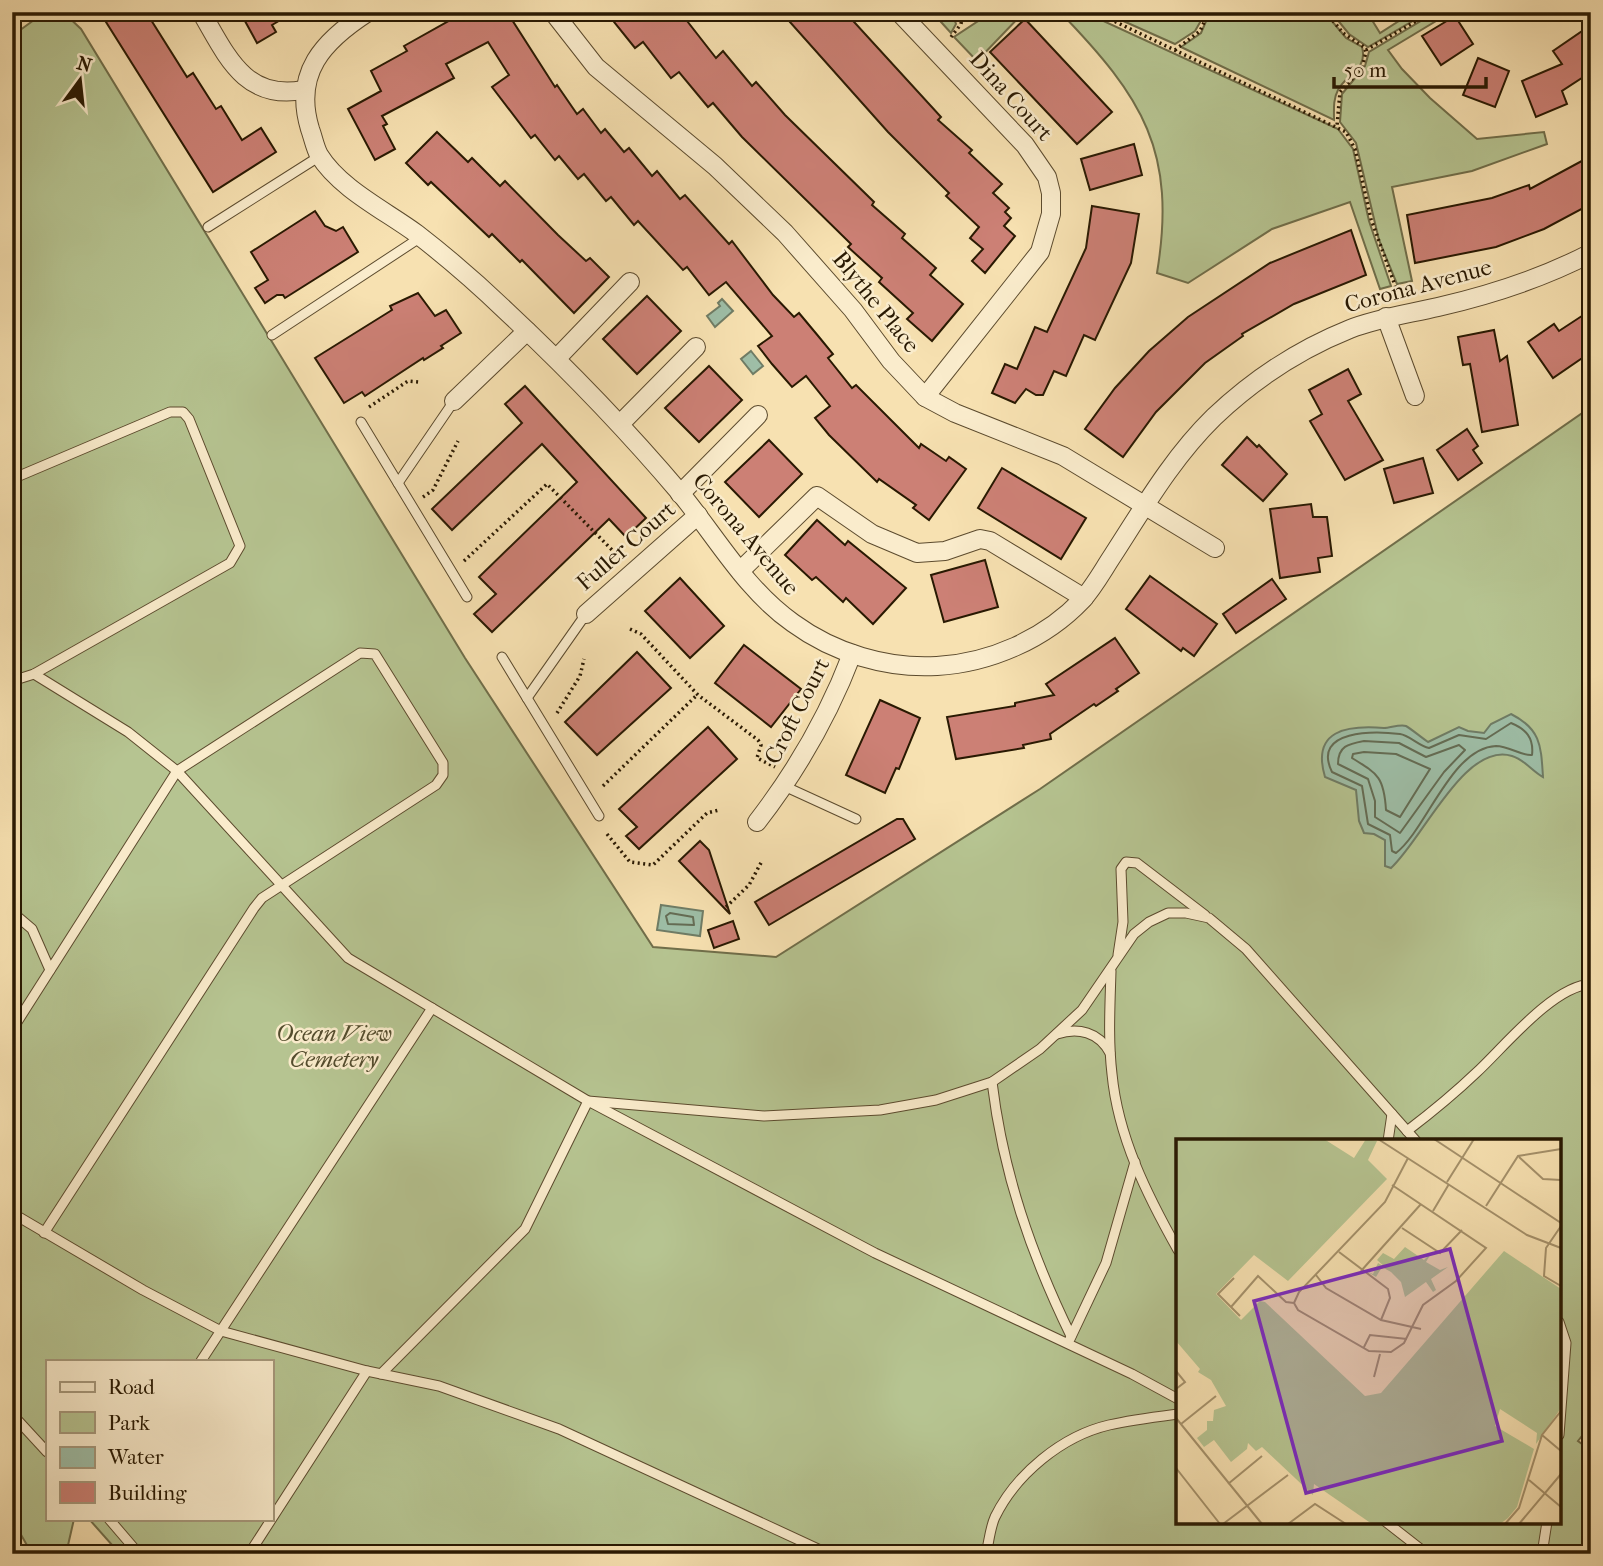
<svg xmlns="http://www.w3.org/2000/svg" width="1603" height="1566" font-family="'IM FELL French Canon',serif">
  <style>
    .green { fill: #b6c491; stroke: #706e4a; stroke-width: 2; fill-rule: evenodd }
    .water { fill: #9ebea7; stroke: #6f7c65; stroke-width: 2 }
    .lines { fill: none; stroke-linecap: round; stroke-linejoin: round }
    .shore { stroke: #646c54; stroke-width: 2 }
    .building { fill: #cc8075; stroke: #291902; stroke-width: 2 }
    .service-casing { stroke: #5c4b2e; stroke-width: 11 }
    .minor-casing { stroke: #5c4b2e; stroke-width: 20 }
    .path { stroke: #291902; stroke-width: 3.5; stroke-dasharray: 2 3.5; stroke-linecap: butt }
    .service { stroke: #faeccc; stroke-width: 9 }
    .minor { stroke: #faeccc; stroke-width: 18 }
    .labels { text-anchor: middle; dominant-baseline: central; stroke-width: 5; stroke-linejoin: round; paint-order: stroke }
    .street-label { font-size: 23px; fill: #291902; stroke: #faeccc }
    .park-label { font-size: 23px; font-style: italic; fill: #534c2d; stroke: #faeccc }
    .inset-road { fill: none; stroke: #a5916b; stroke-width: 2 }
    .view { fill: #7b2cbf; fill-opacity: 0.15; stroke: #7b2cbf; stroke-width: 3.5 }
    .inset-edge { fill: none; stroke: #291902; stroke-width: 3.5 }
  </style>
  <rect width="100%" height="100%" fill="#f7e1b1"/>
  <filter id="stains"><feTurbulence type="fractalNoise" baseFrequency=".00286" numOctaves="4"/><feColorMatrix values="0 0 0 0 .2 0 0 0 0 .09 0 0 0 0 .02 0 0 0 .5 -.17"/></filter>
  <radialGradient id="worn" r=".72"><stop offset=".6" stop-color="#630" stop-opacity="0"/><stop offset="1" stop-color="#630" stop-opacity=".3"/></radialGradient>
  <g class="green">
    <path d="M45,12H63L81,29L465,658L653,947L776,957L1040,789L1591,407V1418L1589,1427L1578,1441L1590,1450L1591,1455V1554H120L89,1519H271V1361H47V1519H74L66,1554H32L12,1519V36ZM1178,1141H1559V1522H1178Z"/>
    <polygon points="932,12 952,13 956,24 951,33"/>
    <polygon points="992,12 1024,12 977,61 954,37"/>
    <path d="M1060,12H1084L1338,129L1353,149L1369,221L1391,286L1380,289L1350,202L1272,229L1188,283L1157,273C1177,151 1143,98 1060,12Z"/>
    <polygon points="1103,12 1206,12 1195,31 1175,44"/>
    <path d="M1210,12L1326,14L1346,38L1362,47C1368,70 1347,73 1338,90C1333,99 1334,110 1334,120L1181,47L1201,33Z"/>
    <polygon points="1331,12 1367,12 1380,33 1413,12 1428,12 1368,47 1349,34"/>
    <polygon points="1436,12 1451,12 1388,50 1402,69 1430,98 1477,139 1544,132 1547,144 1472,171 1392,187 1412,281 1397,284 1379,240 1356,143 1340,122 1342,94 1365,66 1369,52"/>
  </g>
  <g class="water">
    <polygon points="722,299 733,311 715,327 707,316 720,306 718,303"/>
    <polygon points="751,351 763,366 753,374 741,359"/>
    <path d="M1511,714C1541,729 1541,746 1543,777C1532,771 1525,760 1512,756C1465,741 1423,839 1391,868L1385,866V840L1374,834L1364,833L1359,821L1356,790L1325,777C1311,730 1347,725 1384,728C1390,728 1400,724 1406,726C1410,728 1422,738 1428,742L1459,727L1468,731L1484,733L1491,724Z"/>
    <polygon points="661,905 703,911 700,936 657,930"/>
  </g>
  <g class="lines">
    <g class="shore">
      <path d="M1511,723C1526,729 1534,738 1532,755C1521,756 1509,746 1496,746C1451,748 1427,829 1396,853L1392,851L1390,835L1368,824L1362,786L1332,772C1311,729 1376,731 1400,734C1409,735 1419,746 1429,748L1459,735L1486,739Z"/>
      <path d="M1364,741L1399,743L1426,757L1459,745L1465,750L1444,772L1400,833L1375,817V801L1368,779L1338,764C1338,746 1348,744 1364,741Z"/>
      <path d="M1364,752L1396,754L1430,769L1400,817L1386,810C1384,777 1378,774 1352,758L1353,754Z"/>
      <polygon points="670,913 693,917 694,925 668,924 666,916"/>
    </g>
  </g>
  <g class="building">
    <polygon points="121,12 146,12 187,77 193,73 216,109 221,106 242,140 261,128 276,152 213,192 106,22"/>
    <polygon points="240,12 294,12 272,25 276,32 257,43"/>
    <polygon points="448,12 507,12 555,87 557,85 577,114 583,109 601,133 605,129 624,152 629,148 652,176 657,171 680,199 685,195 729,244 732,241 773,295 794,317 799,313 819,337 833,354 828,358 852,388 856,385 919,448 921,444 946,461 949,457 966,469 929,520 913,508 916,505 879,479 877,482 829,435 815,418 830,406 806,376 792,387 772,364 758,346 772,336 726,282 709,295 687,267 683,270 638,221 634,225 611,197 606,201 584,174 578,179 559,156 555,160 535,135 531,138 492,87 509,75 488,42 446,64 454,78 382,116 387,124 383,126 395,149 375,160 348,109 381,91 371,71 407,51 404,46 452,19"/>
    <polygon points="626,12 680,12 716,58 723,51 752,86 756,82 785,115 874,202 872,205 905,234 902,238 936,268 930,275 963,304 932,341 907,319 913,313 879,282 882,278 848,247 851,244 742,137 713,103 708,107 679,72 671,78 643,42 635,48 614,22"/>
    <polygon points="781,12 845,12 941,117 938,120 972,150 969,153 1002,184 993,193 1009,208 1005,212 1011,218 1004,226 1015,236 985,273 972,261 983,249 970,238 979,227 946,196 949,193 888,132"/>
    <polygon points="1455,16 1473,44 1441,65 1422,36"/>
    <polygon points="1025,19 1112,112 1077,144 990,52"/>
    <polygon points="1591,25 1591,72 1562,91 1567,104 1536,117 1522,81 1562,64 1553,51"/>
    <polygon points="1478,58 1509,71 1495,107 1463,95"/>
    <polygon points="437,132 468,162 472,158 500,186 505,181 558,235 586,261 590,258 609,277 574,313 522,260 520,262 492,234 489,237 431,182 428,185 406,163"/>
    <polygon points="1134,144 1142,175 1090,190 1081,159"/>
    <polygon points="1591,156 1591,204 1544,229 1496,247 1415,263 1407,215 1492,198 1529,185 1530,189"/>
    <polygon points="1092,206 1139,214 1131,263 1095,340 1084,335 1066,376 1054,371 1043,395 1036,395 1026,389 1015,403 992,393 1005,364 1017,369 1035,327 1047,332 1086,248"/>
    <polygon points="315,211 325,226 336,231 343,227 358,252 285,298 283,295 277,295 265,303 255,288 268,280 251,252"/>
    <polygon points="1351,230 1366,275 1294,304 1242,334 1243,336 1205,363 1156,412 1123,457 1085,429 1115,388 1149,351 1188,317 1270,263"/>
    <polygon points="418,293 435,316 446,310 461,333 441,346 443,348 424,360 423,358 365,396 362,392 344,403 315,358 392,310 390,306"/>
    <polygon points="647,296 681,331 637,374 603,339"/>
    <polygon points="1591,310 1591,352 1553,378 1528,342 1554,324 1559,331"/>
    <polygon points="1494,330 1500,361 1507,356 1518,425 1482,432 1470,364 1463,365 1458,337"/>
    <polygon points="709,366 742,400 699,442 665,408"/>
    <polygon points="1348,369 1361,394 1348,401 1383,460 1345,480 1310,421 1322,414 1309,390"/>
    <polygon points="525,386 646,518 626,537 609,519 492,632 474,614 496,594 479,577 577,482 542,444 452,530 432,509 522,423 505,404"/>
    <polygon points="1467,429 1478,446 1473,450 1482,463 1458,480 1437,450"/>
    <polygon points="1247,437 1257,447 1259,445 1287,474 1263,501 1222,465"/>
    <polygon points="769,440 802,474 759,517 725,482"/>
    <polygon points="1423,458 1433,493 1394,503 1384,469"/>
    <polygon points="1002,468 1086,518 1061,559 978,508"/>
    <polygon points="1311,504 1313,517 1327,517 1332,556 1318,558 1320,572 1280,578 1270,509"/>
    <polygon points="817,520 845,545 848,541 906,588 873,624 846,598 843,602 816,577 812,580 785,555"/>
    <polygon points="985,560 998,607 944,622 931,575"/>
    <polygon points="1150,576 1217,624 1194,656 1183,648 1181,651 1126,609"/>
    <polygon points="680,578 724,626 690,658 645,611"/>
    <polygon points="1272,579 1286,599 1236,633 1223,614"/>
    <polygon points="1115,638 1139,673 1116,689 1118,691 1096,706 1094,704 1050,734 1051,739 1023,745 1024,748 956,759 947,717 1015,706 1015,703 1054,695 1046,684"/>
    <polygon points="744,645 801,689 771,727 715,683"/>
    <polygon points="637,652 671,688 597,755 565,722"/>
    <polygon points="880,700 920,718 899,769 896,768 885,793 846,775"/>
    <polygon points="708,727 737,759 639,849 626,836 637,827 619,809"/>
    <polygon points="897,819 903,819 915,839 769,925 755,902"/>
    <polygon points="700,841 709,850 730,914 679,861"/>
    <polygon points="733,921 739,939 714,948 708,930"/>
  </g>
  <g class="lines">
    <defs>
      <g id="service">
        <polyline points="208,227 320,156"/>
        <polyline points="272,335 421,237"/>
        <polyline points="361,422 467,597"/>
        <polyline points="12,479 170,412 183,412 189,419 240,546 230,563 34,674 12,681"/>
        <polyline points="398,483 454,401"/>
        <polyline points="502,657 599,816"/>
        <polyline points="34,674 128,732 177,771 348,958 588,1101 875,1253 1132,1374 1178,1399"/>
        <polyline points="527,698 586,614"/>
        <polyline points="784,786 856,819"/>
        <polyline points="12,912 32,929 50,970"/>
        <polyline points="1118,955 1123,922 1121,869 1126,862 1137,863 1205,915"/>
        <path d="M1111,971C1110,1005 1108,1040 1112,1074C1118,1137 1147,1195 1178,1250"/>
        <polyline points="12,1030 177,771 360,653 375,654 443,763 443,775 436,785 262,898 254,908 44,1233"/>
        <path d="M1057,1034C1078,1027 1099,1032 1110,1053"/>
        <path d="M992,1082C1003,1173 1031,1254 1071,1336"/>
        <path d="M1407,1131C1432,1112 1455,1093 1477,1072C1504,1047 1553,986 1591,984"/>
        <polyline points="1388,1141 1392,1114"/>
        <polyline points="12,1213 143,1290 221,1331 367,1371 439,1386 559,1429 829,1554"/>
        <polyline points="1559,1322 1566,1343 1559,1435"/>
        <polyline points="1070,1339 1106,1263 1135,1162"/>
        <polyline points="201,1361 432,1008"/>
        <polyline points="381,1374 525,1229 588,1101 764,1116 880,1110 936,1100 992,1082 1040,1049 1082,1010 1134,934 1149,922 1168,913 1186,913 1209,918 1246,949 1416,1141"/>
        <polyline points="12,1414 47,1452"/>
        <polyline points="109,1519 139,1554"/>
        <polyline points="1386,1522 1427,1554"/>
        <polyline points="249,1554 367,1371"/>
        <path d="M986,1554C989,1542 990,1528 995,1517C1016,1474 1062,1436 1109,1425C1131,1420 1155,1417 1178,1414"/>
        <polyline points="1542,1554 1547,1522"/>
      </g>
      <g id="minor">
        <path d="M201,12C226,54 244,101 303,90"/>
        <path d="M368,12C323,41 293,73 310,129C313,137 315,148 319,155C340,189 386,211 417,234C448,258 478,284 506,311C568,369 626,429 681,494C717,538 746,590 793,623C834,653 887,669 937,666C990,663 1045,639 1082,600C1094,587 1103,570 1113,555C1144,507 1173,457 1214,417C1253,380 1300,349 1350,329C1378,318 1408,314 1438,307C1490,295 1543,278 1591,253"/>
        <polyline points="553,12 596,67 715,166 785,233 853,310 891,361 925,397 955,413 1063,456 1215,548"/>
        <polyline points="899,12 1025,145 1047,177 1051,193 1051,214 1040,252 925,397"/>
        <polyline points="1386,317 1415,396"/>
        <polyline points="557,358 630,282"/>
        <polyline points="454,401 527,331"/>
        <polyline points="621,423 696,347"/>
        <polyline points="680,494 758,415"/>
        <polyline points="740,571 817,496 872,534 917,553 945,551 980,539 990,541 1084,598"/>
        <polyline points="586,614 698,515"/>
        <path d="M757,822C798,769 828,717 852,654"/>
      </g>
    </defs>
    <use href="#service" class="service-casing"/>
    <use href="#minor" class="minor-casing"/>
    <g class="path">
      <polyline points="1095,12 1346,132 1355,149 1371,219 1396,288"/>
      <polyline points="1326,12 1343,33 1364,47 1366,52 1362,68 1340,92 1337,126"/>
      <polyline points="951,37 961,24 963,12"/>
      <polyline points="1175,50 1200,31 1209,12"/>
      <polyline points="1366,50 1432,12"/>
      <polyline points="369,407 408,381 419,382"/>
      <polyline points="423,497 433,490 458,441"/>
      <polyline points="464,561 547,484 620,558"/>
      <polyline points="630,629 641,634 698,695 758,740 761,745 757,758 775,767"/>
      <polyline points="557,713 580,676 584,659"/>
      <polyline points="603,786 697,695"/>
      <polyline points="607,834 630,862 653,865 707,813 719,810"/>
      <polyline points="726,907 749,885 762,861"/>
    </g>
    <use href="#service" class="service"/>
    <use href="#minor" class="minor"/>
  </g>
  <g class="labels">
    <g class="street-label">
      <text transform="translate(1011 96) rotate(48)">Dina Court</text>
      <text transform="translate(1418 286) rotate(-15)">Corona Avenue</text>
      <text transform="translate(876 302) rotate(51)">Blythe Place</text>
      <text transform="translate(746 534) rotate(50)">Corona Avenue</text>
      <text transform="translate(626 546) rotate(-41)">Fuller Court</text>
      <text transform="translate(797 711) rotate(-63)">Croft Court</text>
    </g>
    <g class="park-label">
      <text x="334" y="1033">Ocean View<tspan x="334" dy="26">Cemetery</tspan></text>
    </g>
  </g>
  <g transform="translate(1176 1139)">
    <rect width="385" height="385" fill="#f7e1b1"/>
    <path d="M0,0H148L178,19L190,0L201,2L192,21L211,40L112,142L78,116L40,155L65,181L84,162L89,163L189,257L205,254L328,112L385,150V269L360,305L361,294L324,270L319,287L358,310L341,368L332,379L324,385H196L138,345L137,356L86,308L80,312L72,304L71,310L55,323L38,301L28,308L21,299L31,291V282H37L38,271L50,267L35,241L22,233L24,230L0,202ZM229,108L248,121L256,113L250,123L264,131L272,128L255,140L260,151L257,153L250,143L229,158L225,143L215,133L206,128L200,138L192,133L197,135L202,124L209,128L201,121L207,114L218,120Z" fill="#b6c491"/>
    <path class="inset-road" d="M202,0L351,96L385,109M258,0L385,84M343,18L367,40L385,41M271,43L298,0M310,67L342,17L385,10M257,72L273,45M385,87L370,109L368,137L385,147M226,89L264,114L286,91M163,113L212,150L214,159L205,181M185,132L245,65M140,136L150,149L205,181L245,190M58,139L42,155L64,177M118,164L122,171L193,212L215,213L228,204L247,166L280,142L310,109L216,46M118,164L123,153L209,63L232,19M55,168L82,137L110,163L118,164M188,208L194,196L231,200M0,232L9,243L0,250M198,238L204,215M0,279L86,385M5,285L40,257M366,296L385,312M0,329L44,385M353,341L385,368M52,345L86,317M47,385L112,336M112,385L139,365L170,385M329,385L343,369L366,296L385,272M343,385L385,335"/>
    <path class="view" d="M274,110L326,302L130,354L78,162Z"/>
    <rect width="385" height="385" class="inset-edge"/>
  </g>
  <rect width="1603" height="1566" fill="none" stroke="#f7e1b1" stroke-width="42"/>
  <rect x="14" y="14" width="1575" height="1538" fill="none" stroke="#291902" stroke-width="3.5"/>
  <rect x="21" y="21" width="1561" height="1524" fill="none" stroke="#291902" stroke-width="2"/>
  <rect x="46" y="1360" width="228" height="161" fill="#faeccc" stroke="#a6987b" stroke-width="2"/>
  <rect x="60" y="1382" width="35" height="10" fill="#faeccc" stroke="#a6987b" stroke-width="2"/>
  <text x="108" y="1394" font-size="21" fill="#291902">Road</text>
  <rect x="60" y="1412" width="35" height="21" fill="#b6c491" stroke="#a6987b" stroke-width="2"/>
  <text x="108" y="1430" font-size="21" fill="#291902">Park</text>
  <rect x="60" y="1447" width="35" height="21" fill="#9ebea7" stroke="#a6987b" stroke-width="2"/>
  <text x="108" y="1464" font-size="21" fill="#291902">Water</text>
  <rect x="60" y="1482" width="35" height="21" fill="#cc8075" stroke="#a6987b" stroke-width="2"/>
  <text x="108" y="1500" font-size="21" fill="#291902">Building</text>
  <g transform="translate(80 80) rotate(15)" stroke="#faeccc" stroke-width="5" paint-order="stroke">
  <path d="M0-5L12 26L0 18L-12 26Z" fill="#291902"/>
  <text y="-10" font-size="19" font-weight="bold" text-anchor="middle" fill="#291902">N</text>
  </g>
  <path d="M1334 77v10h152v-10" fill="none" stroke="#291902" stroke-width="3.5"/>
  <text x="1344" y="77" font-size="21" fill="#291902" stroke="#faeccc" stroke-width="5" paint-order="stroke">50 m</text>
  <rect width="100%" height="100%" filter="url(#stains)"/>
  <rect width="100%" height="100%" fill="url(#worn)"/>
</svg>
